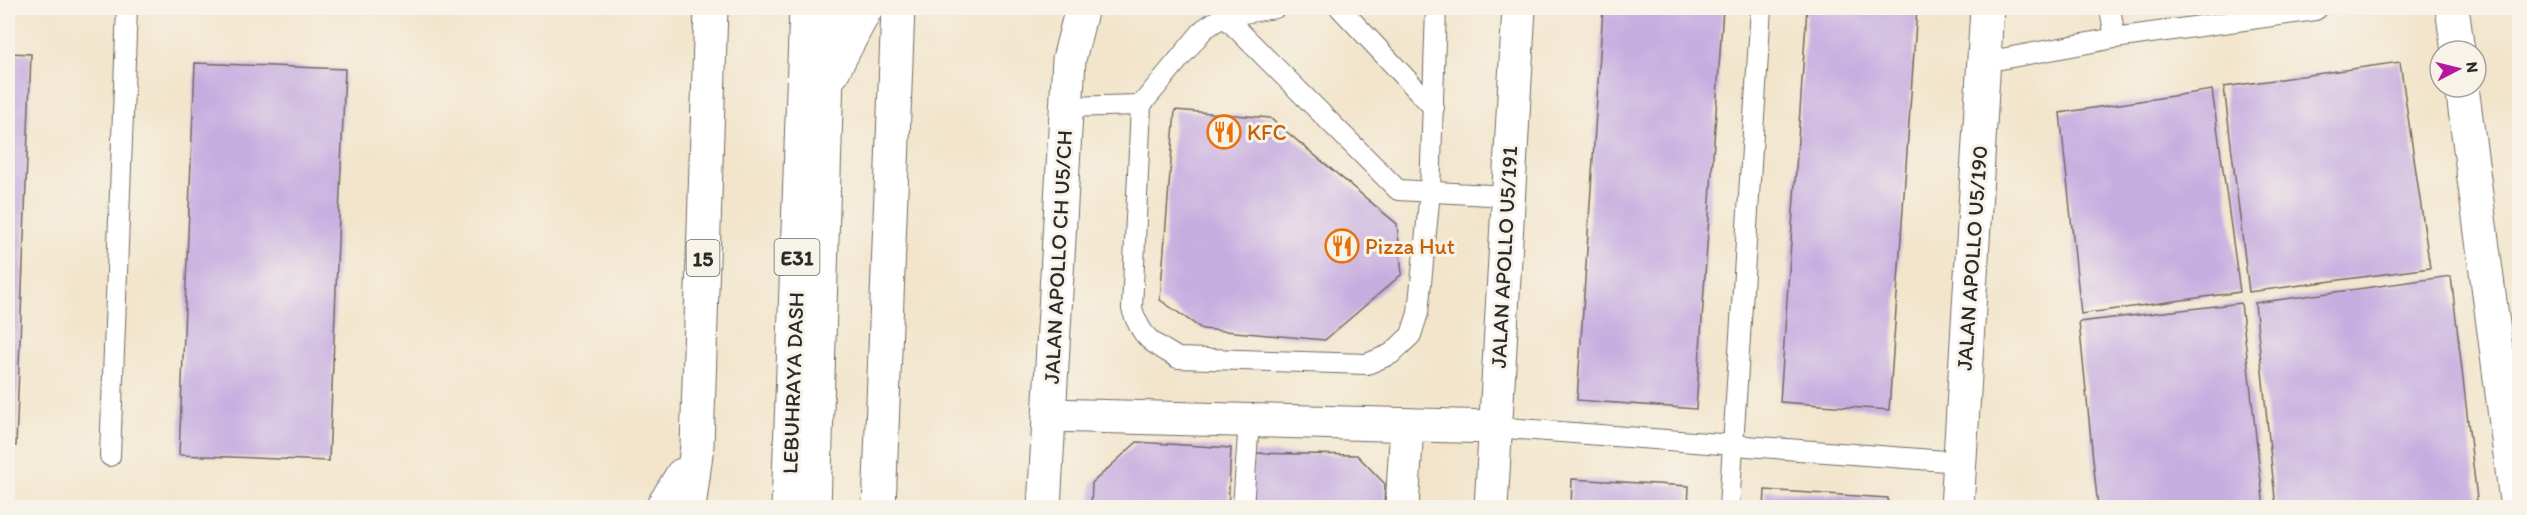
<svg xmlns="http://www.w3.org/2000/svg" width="2527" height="515" font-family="Itim,sans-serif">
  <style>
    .building { fill: #c6ade0 }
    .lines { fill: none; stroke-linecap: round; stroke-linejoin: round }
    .lane-casing { stroke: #716c63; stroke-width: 22 }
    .street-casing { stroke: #716c63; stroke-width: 35 }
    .secondary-casing { stroke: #716c63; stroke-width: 35 }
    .highway-casing { stroke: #716c63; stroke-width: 35 }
    .lane { stroke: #fff; stroke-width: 20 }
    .street { stroke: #fff; stroke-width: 33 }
    .secondary { stroke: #fff; stroke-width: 33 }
    .highway { stroke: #fff; stroke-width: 33 }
    .labels { text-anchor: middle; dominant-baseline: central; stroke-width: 6; stroke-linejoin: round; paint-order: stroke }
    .shield { fill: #f7f3e8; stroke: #686764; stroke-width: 1.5 }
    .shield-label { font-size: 21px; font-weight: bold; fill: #2b2b2b }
    .food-label { font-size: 22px; fill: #c56008; stroke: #f7f3e8; text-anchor: start }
    .street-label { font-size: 22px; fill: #2b2b2b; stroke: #f7f3e8 }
  </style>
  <rect width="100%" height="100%" fill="#f7f3e8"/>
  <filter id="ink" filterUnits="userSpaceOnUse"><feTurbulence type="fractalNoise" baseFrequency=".0167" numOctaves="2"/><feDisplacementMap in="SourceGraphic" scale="12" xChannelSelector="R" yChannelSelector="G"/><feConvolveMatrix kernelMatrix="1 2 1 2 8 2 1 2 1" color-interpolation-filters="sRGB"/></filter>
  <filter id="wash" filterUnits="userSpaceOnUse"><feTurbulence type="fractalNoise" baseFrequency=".008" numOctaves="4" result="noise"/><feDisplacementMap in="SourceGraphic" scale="24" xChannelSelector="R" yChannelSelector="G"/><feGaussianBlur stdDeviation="1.35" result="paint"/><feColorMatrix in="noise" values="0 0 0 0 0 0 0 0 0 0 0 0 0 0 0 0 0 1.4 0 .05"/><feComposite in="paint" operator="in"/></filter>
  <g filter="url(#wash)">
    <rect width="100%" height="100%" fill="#f2e5cc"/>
    <g id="blocks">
      <g class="building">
        <polygon points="1603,8 1723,8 1696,409 1577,400"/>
        <polygon points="1807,8 1917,8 1889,410 1780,402"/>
        <polygon points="8,53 31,54 16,446 8,445"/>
        <polygon points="2400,62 2430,268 2249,292 2224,87"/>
        <polygon points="195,63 345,69 329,461 179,455"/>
        <polygon points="2212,90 2240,292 2081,314 2060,113"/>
        <polygon points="1175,110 1270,118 1397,224 1402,274 1325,340 1202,329 1160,300"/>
        <polygon points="2451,276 2477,499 2469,508 2276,508 2255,303"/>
        <polygon points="2241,303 2264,508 2098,508 2079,322"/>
        <polygon points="1137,442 1231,448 1228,508 1091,508 1092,483"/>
        <polygon points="1254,453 1357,455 1385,484 1384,508 1251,508"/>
        <polygon points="1572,479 1689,486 1688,508 1571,508"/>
        <polygon points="1765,490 1888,498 1888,508 1764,508"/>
      </g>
    </g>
  </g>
  <g filter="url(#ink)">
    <use href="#blocks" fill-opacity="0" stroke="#716c63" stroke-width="1.5"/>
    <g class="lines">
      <defs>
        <g id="lane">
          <polyline points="1275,8 1224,16 1398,190 1508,196"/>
          <polyline points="1340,8 1434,108"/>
          <polyline points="2110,8 2115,38 2315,10 2318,8"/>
          <path d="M1224,16L1204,29L1141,105L1132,309C1142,339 1152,343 1178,358L1367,364L1391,354L1411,335L1418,313L1430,192L1436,8"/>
          <polyline points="1985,62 2115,38"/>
          <polyline points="1066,107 1141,105"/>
          <polyline points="1494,427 1959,462"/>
          <polyline points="110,456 127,8"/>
          <polyline points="1243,508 1249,420"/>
          <polyline points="1729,508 1761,8"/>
        </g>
        <g id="street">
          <polyline points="2452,8 2458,51"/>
          <polyline points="2462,87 2517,508"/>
          <polyline points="1049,415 1494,427"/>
          <polyline points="1044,508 1069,59 1082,8"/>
          <polyline points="1402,508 1407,425"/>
          <polyline points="1491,508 1519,8"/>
          <polyline points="1957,508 1987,8"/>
        </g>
        <polyline id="secondary" points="662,508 682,475"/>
        <g id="highway">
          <polyline points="831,75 866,8"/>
          <polyline points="689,508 697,446 711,8"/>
          <polyline points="788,508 806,8"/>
          <polyline points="814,508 829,8"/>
          <polyline points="879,508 898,8"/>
        </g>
      </defs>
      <use href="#lane" class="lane-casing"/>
      <use href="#street" class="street-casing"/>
      <use href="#secondary" class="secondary-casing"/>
      <use href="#highway" class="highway-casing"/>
      <use href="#lane" class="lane"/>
      <use href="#street" class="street"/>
      <use href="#secondary" class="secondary"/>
      <use href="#highway" class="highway"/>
    </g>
  </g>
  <defs>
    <symbol id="restaurant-ring" viewBox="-11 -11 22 22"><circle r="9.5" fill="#f7f3e8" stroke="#e8710a" stroke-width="1.5"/><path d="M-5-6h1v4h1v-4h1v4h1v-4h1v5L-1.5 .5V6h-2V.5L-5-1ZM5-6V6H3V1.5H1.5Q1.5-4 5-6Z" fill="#e8710a"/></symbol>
  </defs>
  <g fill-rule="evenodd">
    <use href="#restaurant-ring" x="1205" y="113" width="38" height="38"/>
    <use href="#restaurant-ring" x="1323" y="227" width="38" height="38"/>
  </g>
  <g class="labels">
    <g class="shield">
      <rect x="774.5" y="239" width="45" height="36" rx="4.5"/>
      <rect x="686.5" y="240" width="33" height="36" rx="4.5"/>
    </g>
    <g class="shield-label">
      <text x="797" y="257">E31</text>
      <text x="703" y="258">15</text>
    </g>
    <g class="food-label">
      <text x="1247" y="132">KFC</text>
      <text x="1365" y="246">Pizza Hut</text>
    </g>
    <g class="street-label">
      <text transform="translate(1058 257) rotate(-87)">JALAN APOLLO CH U5/CH</text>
      <text transform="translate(1504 257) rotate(-87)">JALAN APOLLO U5/191</text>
      <text transform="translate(1972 258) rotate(-86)">JALAN APOLLO U5/190</text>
      <text transform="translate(793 383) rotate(-88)">LEBUHRAYA DASH</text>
    </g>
  </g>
  <rect width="2527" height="515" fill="none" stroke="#f7f3e8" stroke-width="30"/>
  <g transform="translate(2458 69) rotate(83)"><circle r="28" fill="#f7f3e8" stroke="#a5a39c" stroke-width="1.5"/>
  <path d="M0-4.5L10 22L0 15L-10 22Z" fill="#b5179e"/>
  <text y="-9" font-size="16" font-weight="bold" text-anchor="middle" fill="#2b2b2b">N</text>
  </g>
</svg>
